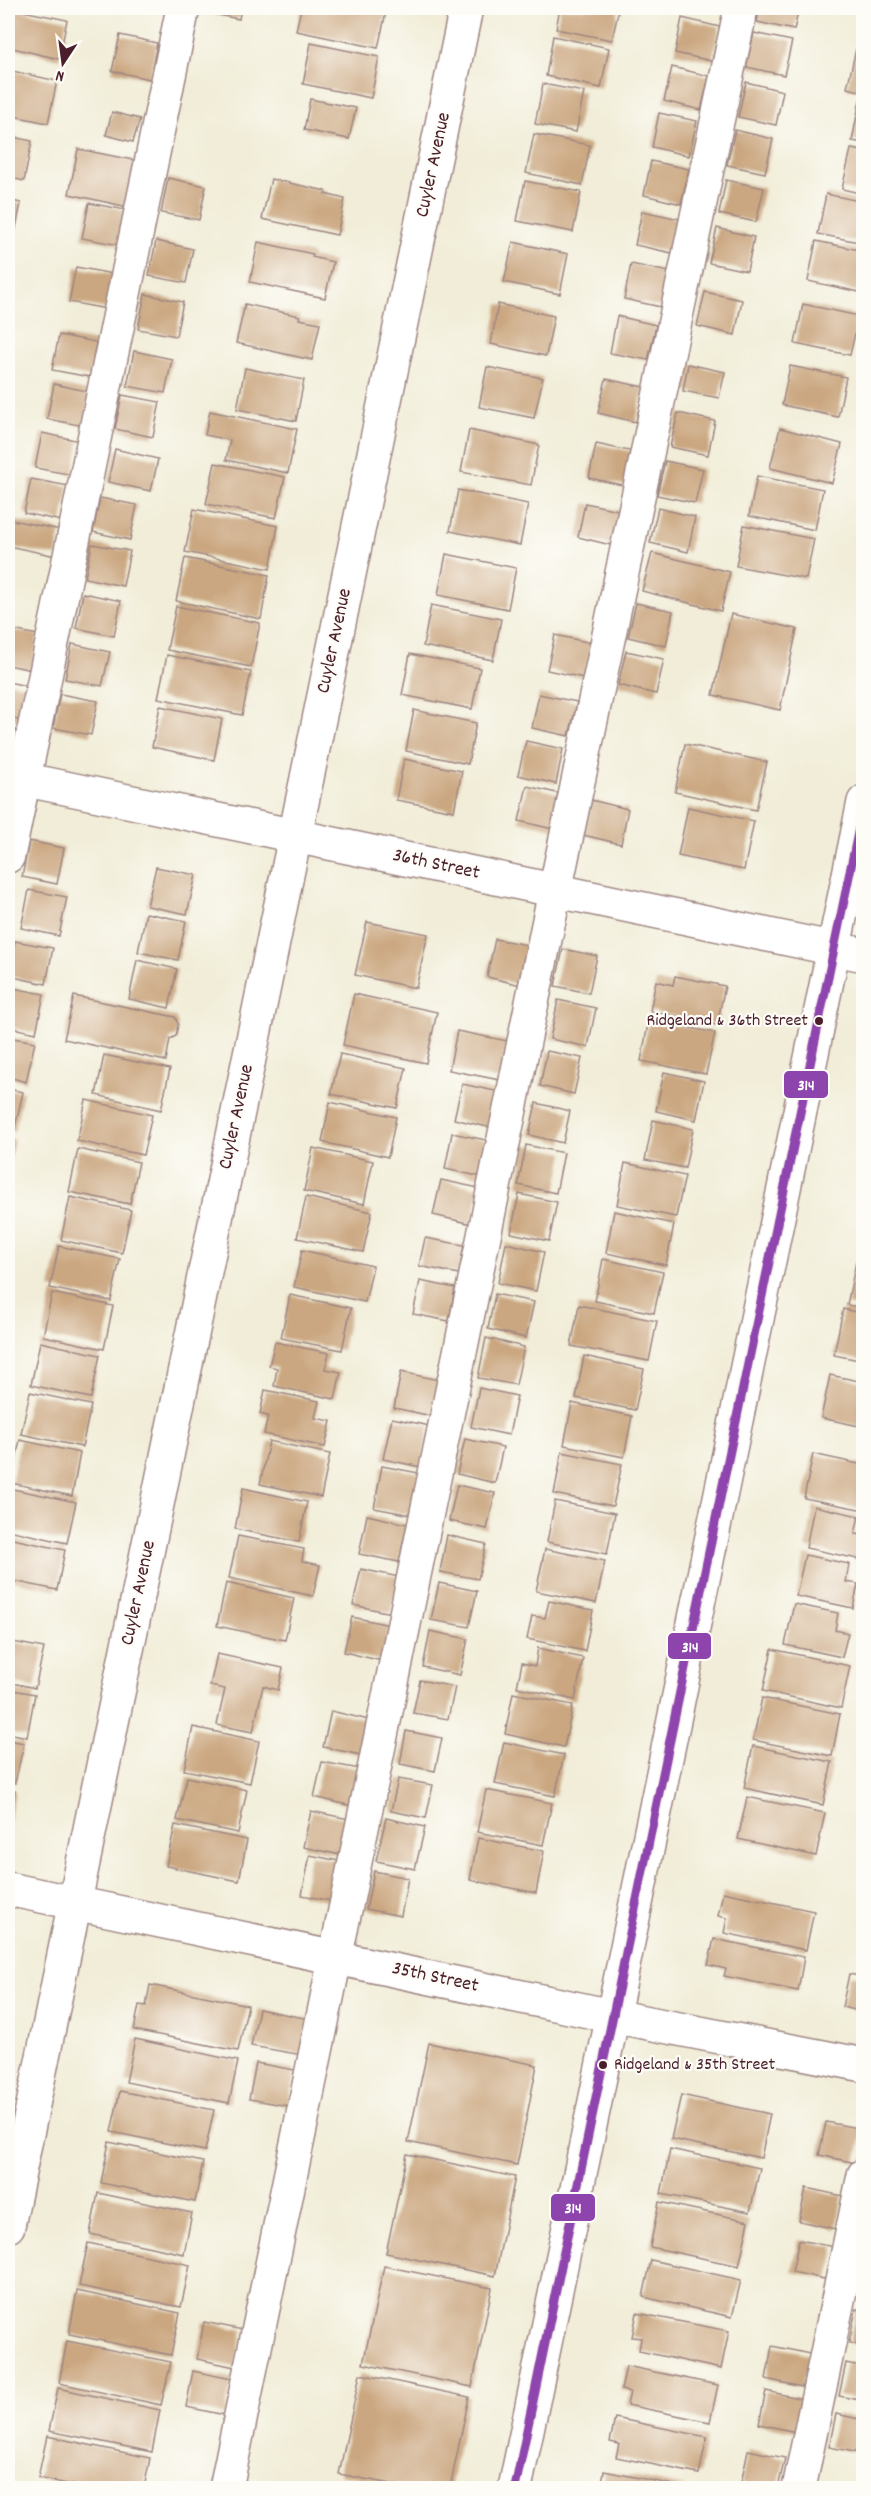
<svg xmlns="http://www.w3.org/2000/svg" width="871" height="2496" font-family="Dekko,sans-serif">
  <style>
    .building { fill: #cba781 }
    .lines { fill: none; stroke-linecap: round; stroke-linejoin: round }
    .minor-casing { stroke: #9e8682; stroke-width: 36 }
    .minor { stroke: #fff; stroke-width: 33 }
    .bus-1-casing { stroke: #fdfcf7; stroke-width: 14 }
    .bus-1 { stroke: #8e44ad; stroke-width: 9 }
    .bus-dot { fill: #4a1f2b; stroke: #fdfcf7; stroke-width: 2 }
    .labels { text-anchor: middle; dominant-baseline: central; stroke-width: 4.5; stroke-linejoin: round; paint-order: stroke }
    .bus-label { font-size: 18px; fill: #4a1f2b; stroke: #fdfcf7; text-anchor: end }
    .street-label { font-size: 20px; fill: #4a1f2b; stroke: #fdfcf7 }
    .line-badge { stroke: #fdfcf7; stroke-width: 2 }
    .badge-label { font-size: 16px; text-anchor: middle; font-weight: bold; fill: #fff }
  </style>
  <rect width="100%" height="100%" fill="#fdfcf7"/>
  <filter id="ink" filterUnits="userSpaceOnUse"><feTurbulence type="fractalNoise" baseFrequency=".0167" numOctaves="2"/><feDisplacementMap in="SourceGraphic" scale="12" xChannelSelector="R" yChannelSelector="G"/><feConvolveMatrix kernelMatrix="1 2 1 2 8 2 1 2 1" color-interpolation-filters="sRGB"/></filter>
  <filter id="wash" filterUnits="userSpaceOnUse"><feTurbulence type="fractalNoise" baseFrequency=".008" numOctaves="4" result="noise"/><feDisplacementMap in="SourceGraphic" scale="24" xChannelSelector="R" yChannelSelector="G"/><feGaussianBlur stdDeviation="1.35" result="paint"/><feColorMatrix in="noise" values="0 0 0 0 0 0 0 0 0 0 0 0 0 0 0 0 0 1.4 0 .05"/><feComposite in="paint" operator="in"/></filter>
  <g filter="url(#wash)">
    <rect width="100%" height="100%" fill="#f1edd8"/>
    <g id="blocks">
      <g class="building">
        <polygon points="8,8 67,20 59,59 8,47"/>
        <polygon points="204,8 241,8 239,19 203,12"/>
        <polygon points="301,8 387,8 378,48 296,31"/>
        <polygon points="560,8 619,8 612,40 556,29"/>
        <polygon points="760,8 799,8 794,30 757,22"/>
        <polygon points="682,18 720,27 712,61 675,53"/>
        <polygon points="754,33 792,41 784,75 746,67"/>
        <polygon points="120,35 157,43 150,79 112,71"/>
        <polygon points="553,36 609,48 601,88 546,76"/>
        <polygon points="311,43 379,57 371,98 303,84"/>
        <polygon points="856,49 864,50 864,92 847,88"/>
        <polygon points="672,67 709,76 701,110 664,101"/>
        <polygon points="8,70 57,81 48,123 8,115"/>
        <polygon points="746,82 783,91 776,125 738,117"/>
        <polygon points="543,84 584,92 576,132 535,124"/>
        <polygon points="310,99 356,108 349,139 304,130"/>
        <polygon points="860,100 864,101 864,143 852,141"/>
        <polygon points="112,112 140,119 133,142 106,135"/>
        <polygon points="659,113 697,121 689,156 652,147"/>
        <polygon points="735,130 773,139 765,173 727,165"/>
        <polygon points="534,134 590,145 582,185 526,173"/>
        <polygon points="8,136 32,141 24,181 8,177"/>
        <polygon points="78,149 138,161 128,207 69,194"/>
        <polygon points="851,149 864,151 864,194 842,189"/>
        <polygon points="651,161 689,169 681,204 644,195"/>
        <polygon points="168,178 206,186 199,220 161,213"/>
        <polygon points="271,179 326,191 325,194 345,199 337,235 262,219"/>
        <polygon points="726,180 764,188 756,222 719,214"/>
        <polygon points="525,181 581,192 573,232 517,221"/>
        <polygon points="826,194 864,202 864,243 818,234"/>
        <polygon points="8,200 21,203 13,243 8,242"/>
        <polygon points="89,203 126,210 119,245 82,238"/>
        <polygon points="642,211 680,219 672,253 635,245"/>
        <polygon points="717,228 754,237 747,271 709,263"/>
        <polygon points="156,241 193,249 186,283 149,276"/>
        <polygon points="816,241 864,251 864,293 808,281"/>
        <polygon points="258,242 313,254 312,257 333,262 325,298 250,282"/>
        <polygon points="513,242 568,254 560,294 504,282"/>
        <polygon points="631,264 669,272 661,307 624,299"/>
        <polygon points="76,267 113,274 107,309 69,302"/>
        <polygon points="705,292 742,300 735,335 697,326"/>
        <polygon points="145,294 183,302 176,336 138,329"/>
        <polygon points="245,304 300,316 299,319 320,323 312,360 236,343"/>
        <polygon points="498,304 554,316 546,356 491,344"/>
        <polygon points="803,304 859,316 850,355 795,344"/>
        <polygon points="617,316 656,325 648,360 610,353"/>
        <polygon points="59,335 96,342 90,377 52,370"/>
        <polygon points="134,351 172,359 165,393 127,386"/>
        <polygon points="688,364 725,372 719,398 683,391"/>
        <polygon points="790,366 846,377 838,417 782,405"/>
        <polygon points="487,367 543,378 534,418 479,407"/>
        <polygon points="245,368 304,380 296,421 237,409"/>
        <polygon points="606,379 644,387 636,422 598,413"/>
        <polygon points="54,384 91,392 84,426 47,419"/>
        <polygon points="122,395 160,402 153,437 115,429"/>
        <polygon points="210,411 297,429 288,473 226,460 230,440 205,435"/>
        <polygon points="678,413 715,421 708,455 670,447"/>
        <polygon points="780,428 842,444 832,483 770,468"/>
        <polygon points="469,430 539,445 531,485 461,472"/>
        <polygon points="42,433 80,441 73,475 35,468"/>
        <polygon points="596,444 634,452 627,486 589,478"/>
        <polygon points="115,449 158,459 151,491 108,482"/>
        <polygon points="665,461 703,469 695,503 657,495"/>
        <polygon points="215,463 285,477 276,518 206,504"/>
        <polygon points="757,476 823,489 815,530 749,516"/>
        <polygon points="31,479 69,486 62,521 24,513"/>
        <polygon points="458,490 528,504 520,545 450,531"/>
        <polygon points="100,498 137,505 130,540 93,532"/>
        <polygon points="585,503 623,511 615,546 578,537"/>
        <polygon points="658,508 695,517 688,552 650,543"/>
        <polygon points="194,509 278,526 270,569 185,552"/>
        <polygon points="12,520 61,530 56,556 8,546"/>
        <polygon points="744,525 814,539 806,579 736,566"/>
        <polygon points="92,544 130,551 123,586 85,578"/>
        <polygon points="652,553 730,572 721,611 642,591"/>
        <polygon points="446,554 516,568 508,609 438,595"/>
        <polygon points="185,558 269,575 261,619 176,601"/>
        <polygon points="83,593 121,601 114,636 76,628"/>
        <polygon points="636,603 673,611 666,646 628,637"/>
        <polygon points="431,605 501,619 493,660 423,646"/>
        <polygon points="176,606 260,623 251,667 167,650"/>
        <polygon points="731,614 797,629 780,710 713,695"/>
        <polygon points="8,629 38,635 32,670 8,665"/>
        <polygon points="555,635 592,643 584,678 547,670"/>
        <polygon points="72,644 110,652 102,686 65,679"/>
        <polygon points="626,651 664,659 656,694 618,685"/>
        <polygon points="410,654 480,668 472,709 402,695"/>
        <polygon points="167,655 251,672 242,715 158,698"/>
        <polygon points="8,682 32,687 25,721 8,718"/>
        <polygon points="60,694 98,701 91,735 53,728"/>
        <polygon points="539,694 577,702 569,736 532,728"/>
        <polygon points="160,706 222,719 214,760 152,747"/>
        <polygon points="414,710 476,723 468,764 406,751"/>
        <polygon points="526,741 563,749 556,784 518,775"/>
        <polygon points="685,744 767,762 756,810 675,792"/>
        <polygon points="404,759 462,771 454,811 396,800"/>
        <polygon points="527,786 565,795 557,830 519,821"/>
        <polygon points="591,800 628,809 621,844 583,835"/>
        <polygon points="688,807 754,821 744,870 678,856"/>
        <polygon points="29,841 64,848 57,884 22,877"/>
        <polygon points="156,867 196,875 187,914 147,906"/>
        <polygon points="29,890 67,897 59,936 21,928"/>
        <polygon points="146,913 186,921 178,960 138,952"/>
        <polygon points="367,922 428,934 416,988 355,975"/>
        <polygon points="495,939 533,946 525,986 487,977"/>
        <polygon points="15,941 53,948 46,984 8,976"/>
        <polygon points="563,949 597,956 589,993 555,986"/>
        <polygon points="137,960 177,969 169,1008 129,999"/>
        <polygon points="675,976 725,986 717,1025 650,1011 656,981 673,985"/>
        <polygon points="8,987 44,994 36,1033 8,1027"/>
        <polygon points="354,994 437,1012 426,1063 343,1045"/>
        <polygon points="74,996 175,1017 178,1024 176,1036 170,1039 166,1061 64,1039"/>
        <polygon points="558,1000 596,1008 588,1047 550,1039"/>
        <polygon points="649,1019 715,1033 706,1074 641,1061"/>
        <polygon points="457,1031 508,1041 500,1080 449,1070"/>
        <polygon points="8,1037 35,1042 26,1082 8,1077"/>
        <polygon points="547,1051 582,1058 574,1094 540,1086"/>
        <polygon points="340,1054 406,1068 397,1108 331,1094"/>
        <polygon points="104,1055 170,1069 161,1110 96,1095"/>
        <polygon points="664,1072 704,1081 696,1120 656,1111"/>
        <polygon points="462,1084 500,1092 492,1128 454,1119"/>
        <polygon points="8,1089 23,1092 14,1132 8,1130"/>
        <polygon points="86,1100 152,1115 143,1155 77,1141"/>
        <polygon points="330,1102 396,1117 388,1157 322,1142"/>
        <polygon points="536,1103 570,1111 563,1143 529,1135"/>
        <polygon points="653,1120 693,1129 685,1168 645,1160"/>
        <polygon points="452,1133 491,1141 483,1177 445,1169"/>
        <polygon points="8,1138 14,1140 9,1166 8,1166"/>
        <polygon points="526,1145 564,1153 556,1193 518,1185"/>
        <polygon points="313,1148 373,1161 364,1204 304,1191"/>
        <polygon points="78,1149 139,1162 130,1204 69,1192"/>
        <polygon points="625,1163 685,1176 676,1217 617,1205"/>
        <polygon points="441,1180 479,1188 472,1224 433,1215"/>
        <polygon points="519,1194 557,1202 549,1241 511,1233"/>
        <polygon points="70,1197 131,1210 122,1253 61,1240"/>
        <polygon points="306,1197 372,1212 363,1252 297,1238"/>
        <polygon points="614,1211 674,1224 666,1265 606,1253"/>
        <polygon points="425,1238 464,1245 459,1274 419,1266"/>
        <polygon points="506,1243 544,1252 536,1291 498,1283"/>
        <polygon points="59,1246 120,1259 111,1301 50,1288"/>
        <polygon points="302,1250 373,1266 365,1302 294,1287"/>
        <polygon points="603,1259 663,1272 654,1313 595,1301"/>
        <polygon points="856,1262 864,1264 864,1308 847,1305"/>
        <polygon points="420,1281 455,1288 449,1321 413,1314"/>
        <polygon points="52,1293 113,1306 104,1349 43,1336"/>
        <polygon points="495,1294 534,1302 526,1338 488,1329"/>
        <polygon points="290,1295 351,1308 342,1350 281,1338"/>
        <polygon points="579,1305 657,1321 649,1361 571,1346"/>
        <polygon points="843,1309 864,1314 864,1361 834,1355"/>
        <polygon points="486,1338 524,1347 516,1385 478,1378"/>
        <polygon points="40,1342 100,1355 91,1398 31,1385"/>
        <polygon points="275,1342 329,1353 325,1369 341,1372 335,1399 274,1386 277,1368 269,1366"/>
        <polygon points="584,1356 644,1369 635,1410 576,1398"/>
        <polygon points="401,1372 439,1380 432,1416 394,1408"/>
        <polygon points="830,1375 864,1382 864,1427 821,1418"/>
        <polygon points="479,1388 517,1396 509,1435 471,1427"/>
        <polygon points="265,1390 319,1401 315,1418 331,1421 325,1447 264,1434 268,1416 260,1414"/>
        <polygon points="30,1392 91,1405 82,1447 21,1434"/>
        <polygon points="572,1403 632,1416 624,1457 564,1445"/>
        <polygon points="392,1418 430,1426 421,1467 383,1459"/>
        <polygon points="465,1439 503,1447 495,1483 457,1474"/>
        <polygon points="20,1440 80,1453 72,1496 11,1483"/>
        <polygon points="269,1441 330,1454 321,1497 260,1484"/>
        <polygon points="562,1452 622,1464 613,1506 554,1494"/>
        <polygon points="813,1454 864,1465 864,1510 804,1498"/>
        <polygon points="382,1466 419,1473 411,1515 374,1508"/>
        <polygon points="457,1485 495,1493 487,1529 449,1521"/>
        <polygon points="8,1488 76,1502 67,1543 8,1530"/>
        <polygon points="243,1488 307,1502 299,1542 235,1529"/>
        <polygon points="555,1501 615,1513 607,1554 547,1542"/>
        <polygon points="814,1506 859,1516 855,1534 864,1535 863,1560 806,1548"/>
        <polygon points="367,1515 407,1524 399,1562 359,1554"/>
        <polygon points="447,1535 486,1544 478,1579 440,1572"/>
        <polygon points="238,1536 304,1549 302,1561 320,1565 313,1596 229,1578"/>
        <polygon points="8,1538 65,1550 57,1590 8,1580"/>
        <polygon points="545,1549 605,1561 596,1603 536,1591"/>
        <polygon points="805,1555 849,1564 846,1582 858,1584 853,1608 796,1596"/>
        <polygon points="361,1569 399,1577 391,1613 353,1605"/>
        <polygon points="226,1583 294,1598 285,1640 217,1626"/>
        <polygon points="439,1583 477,1591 469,1627 431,1620"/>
        <polygon points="549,1601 593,1610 585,1651 527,1639 532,1616 545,1618"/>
        <polygon points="794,1604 838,1613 835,1630 848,1633 842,1657 785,1645"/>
        <polygon points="352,1617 390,1625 382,1661 344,1652"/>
        <polygon points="430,1631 468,1639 460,1675 423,1667"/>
        <polygon points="8,1641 44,1648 35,1688 8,1682"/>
        <polygon points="538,1648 583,1658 575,1700 517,1687 522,1663 535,1666"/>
        <polygon points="772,1649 850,1666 841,1708 763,1691"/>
        <polygon points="217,1654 283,1668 278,1690 263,1686 253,1732 217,1725 225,1689 210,1686"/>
        <polygon points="420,1680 455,1687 448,1719 413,1713"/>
        <polygon points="8,1689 35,1694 27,1737 8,1733"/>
        <polygon points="513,1693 573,1705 564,1747 505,1734"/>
        <polygon points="762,1698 840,1714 832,1756 753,1740"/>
        <polygon points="331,1711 369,1720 361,1755 323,1747"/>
        <polygon points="193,1727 259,1741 250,1783 184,1770"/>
        <polygon points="406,1731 442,1738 435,1771 400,1764"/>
        <polygon points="8,1740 24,1743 15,1783 8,1782"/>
        <polygon points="504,1742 564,1755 555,1796 495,1784"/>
        <polygon points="753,1746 832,1762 823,1805 744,1788"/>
        <polygon points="322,1762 360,1769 352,1806 314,1797"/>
        <polygon points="187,1777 247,1790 238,1833 177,1820"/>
        <polygon points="398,1779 433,1785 426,1818 391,1811"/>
        <polygon points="8,1789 15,1791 9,1822 8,1821"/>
        <polygon points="486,1790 552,1803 543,1845 477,1832"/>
        <polygon points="747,1797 825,1813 816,1856 738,1839"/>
        <polygon points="311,1811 349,1819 341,1855 303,1847"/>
        <polygon points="386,1818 425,1827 415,1869 376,1861"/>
        <polygon points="175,1825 247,1840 239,1881 166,1866"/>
        <polygon points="478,1838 544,1851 536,1893 470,1880"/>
        <polygon points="310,1855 344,1862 336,1902 302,1895"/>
        <polygon points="374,1871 408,1878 401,1916 366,1909"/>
        <polygon points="723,1892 814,1911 806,1950 724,1933 727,1918 718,1916"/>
        <polygon points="714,1939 804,1957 798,1991 724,1976 726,1969 708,1965"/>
        <polygon points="849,1974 864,1977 864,2012 842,2007"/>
        <polygon points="150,1985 248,2005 238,2051 134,2030 139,2005 146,2006"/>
        <polygon points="259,2009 309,2019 302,2055 251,2046"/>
        <polygon points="135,2039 238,2061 229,2103 126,2082"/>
        <polygon points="429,2043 537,2065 517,2165 408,2142"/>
        <polygon points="256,2063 295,2070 288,2106 249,2099"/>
        <polygon points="120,2091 214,2110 205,2151 111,2132"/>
        <polygon points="681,2095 770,2114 761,2158 671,2139"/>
        <polygon points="826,2122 863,2129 856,2163 819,2155"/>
        <polygon points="109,2142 203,2162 195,2202 101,2183"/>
        <polygon points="670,2149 760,2168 750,2212 661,2194"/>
        <polygon points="407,2154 515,2177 495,2276 386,2253"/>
        <polygon points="806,2188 843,2196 836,2229 799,2221"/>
        <polygon points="98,2193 192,2213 184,2254 90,2234"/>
        <polygon points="659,2202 749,2221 739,2266 650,2247"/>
        <polygon points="799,2240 835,2247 829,2280 792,2272"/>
        <polygon points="88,2243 190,2265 181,2307 79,2286"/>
        <polygon points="651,2260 741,2280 732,2317 643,2297"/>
        <polygon points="384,2266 492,2288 472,2387 363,2364"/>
        <polygon points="77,2291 180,2313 171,2355 69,2334"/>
        <polygon points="856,2309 864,2311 864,2346 849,2343"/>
        <polygon points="637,2313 729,2331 721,2369 639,2351 641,2338 632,2337"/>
        <polygon points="204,2322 243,2330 235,2367 197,2359"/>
        <polygon points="67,2341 171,2362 161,2405 59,2383"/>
        <polygon points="772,2346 810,2354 802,2387 766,2379"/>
        <polygon points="846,2363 864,2367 864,2401 839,2396"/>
        <polygon points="626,2366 718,2385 710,2422 627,2405 630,2392 621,2390"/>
        <polygon points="193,2371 232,2379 225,2415 186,2407"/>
        <polygon points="360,2374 469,2397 450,2488 411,2488 339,2474"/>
        <polygon points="58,2388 160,2410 152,2452 49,2431"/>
        <polygon points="766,2391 803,2399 796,2432 759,2424"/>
        <polygon points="836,2414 864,2420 864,2454 829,2447"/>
        <polygon points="615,2418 707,2437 699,2474 616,2457 619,2444 610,2442"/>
        <polygon points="47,2436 150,2458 144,2488 87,2488 38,2478"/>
        <polygon points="748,2450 785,2458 778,2488 765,2488 741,2483"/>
        <polygon points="604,2471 685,2487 685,2488 601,2488"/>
      </g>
    </g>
  </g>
  <g filter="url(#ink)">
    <use href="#blocks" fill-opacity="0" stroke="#9e8682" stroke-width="1.5"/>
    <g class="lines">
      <defs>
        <g id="minor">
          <polyline points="8,776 864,955"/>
          <polyline points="8,856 183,8"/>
          <polyline points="8,1889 612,2016 864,2065"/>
          <polyline points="8,2226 466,8"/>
          <polyline points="226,2488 555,891 741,8"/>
          <polyline points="515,2488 864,802"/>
          <polyline points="799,2488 864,2175"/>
        </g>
      </defs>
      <use href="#minor" class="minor-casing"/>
      <use href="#minor" class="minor"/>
      <defs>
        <polyline id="bus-1" points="515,2488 864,804"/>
      </defs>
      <use href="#bus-1" class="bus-1-casing"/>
      <use href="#bus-1" class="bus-1"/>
    </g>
  </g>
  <g class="bus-dot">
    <circle cx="819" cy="1021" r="5"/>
    <circle cx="603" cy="2065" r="5"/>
  </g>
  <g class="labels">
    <g class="bus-label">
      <text x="808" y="1021">Ridgeland &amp; 36th Street</text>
      <text x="614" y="2065" text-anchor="start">Ridgeland &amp; 35th Street</text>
    </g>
    <g class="street-label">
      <text transform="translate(434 165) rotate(-78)">Cuyler Avenue</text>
      <text transform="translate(335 641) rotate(-78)">Cuyler Avenue</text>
      <text transform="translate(436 865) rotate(12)">36th Street</text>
      <text transform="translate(237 1117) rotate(-78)">Cuyler Avenue</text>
      <text transform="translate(139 1593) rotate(-78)">Cuyler Avenue</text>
      <text transform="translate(435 1978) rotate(12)">35th Street</text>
    </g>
  </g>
  <g class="line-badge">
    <rect x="783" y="1070" width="46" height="29" rx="6" fill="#8e44ad"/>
    <rect x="667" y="1632" width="45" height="28" rx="6" fill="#8e44ad"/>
    <rect x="550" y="2193" width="46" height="29" rx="6" fill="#8e44ad"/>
  </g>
  <g class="badge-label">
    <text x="806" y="1090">314</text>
    <text x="690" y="1652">314</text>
    <text x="573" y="2213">314</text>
  </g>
  <rect width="871" height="2496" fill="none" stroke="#fdfcf7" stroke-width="30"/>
  <g transform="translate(63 63) rotate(193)" stroke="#fdfcf7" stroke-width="4.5" paint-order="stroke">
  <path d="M0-4.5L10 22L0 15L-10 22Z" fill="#4a1f2b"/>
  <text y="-9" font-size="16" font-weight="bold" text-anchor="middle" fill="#4a1f2b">N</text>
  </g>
</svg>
